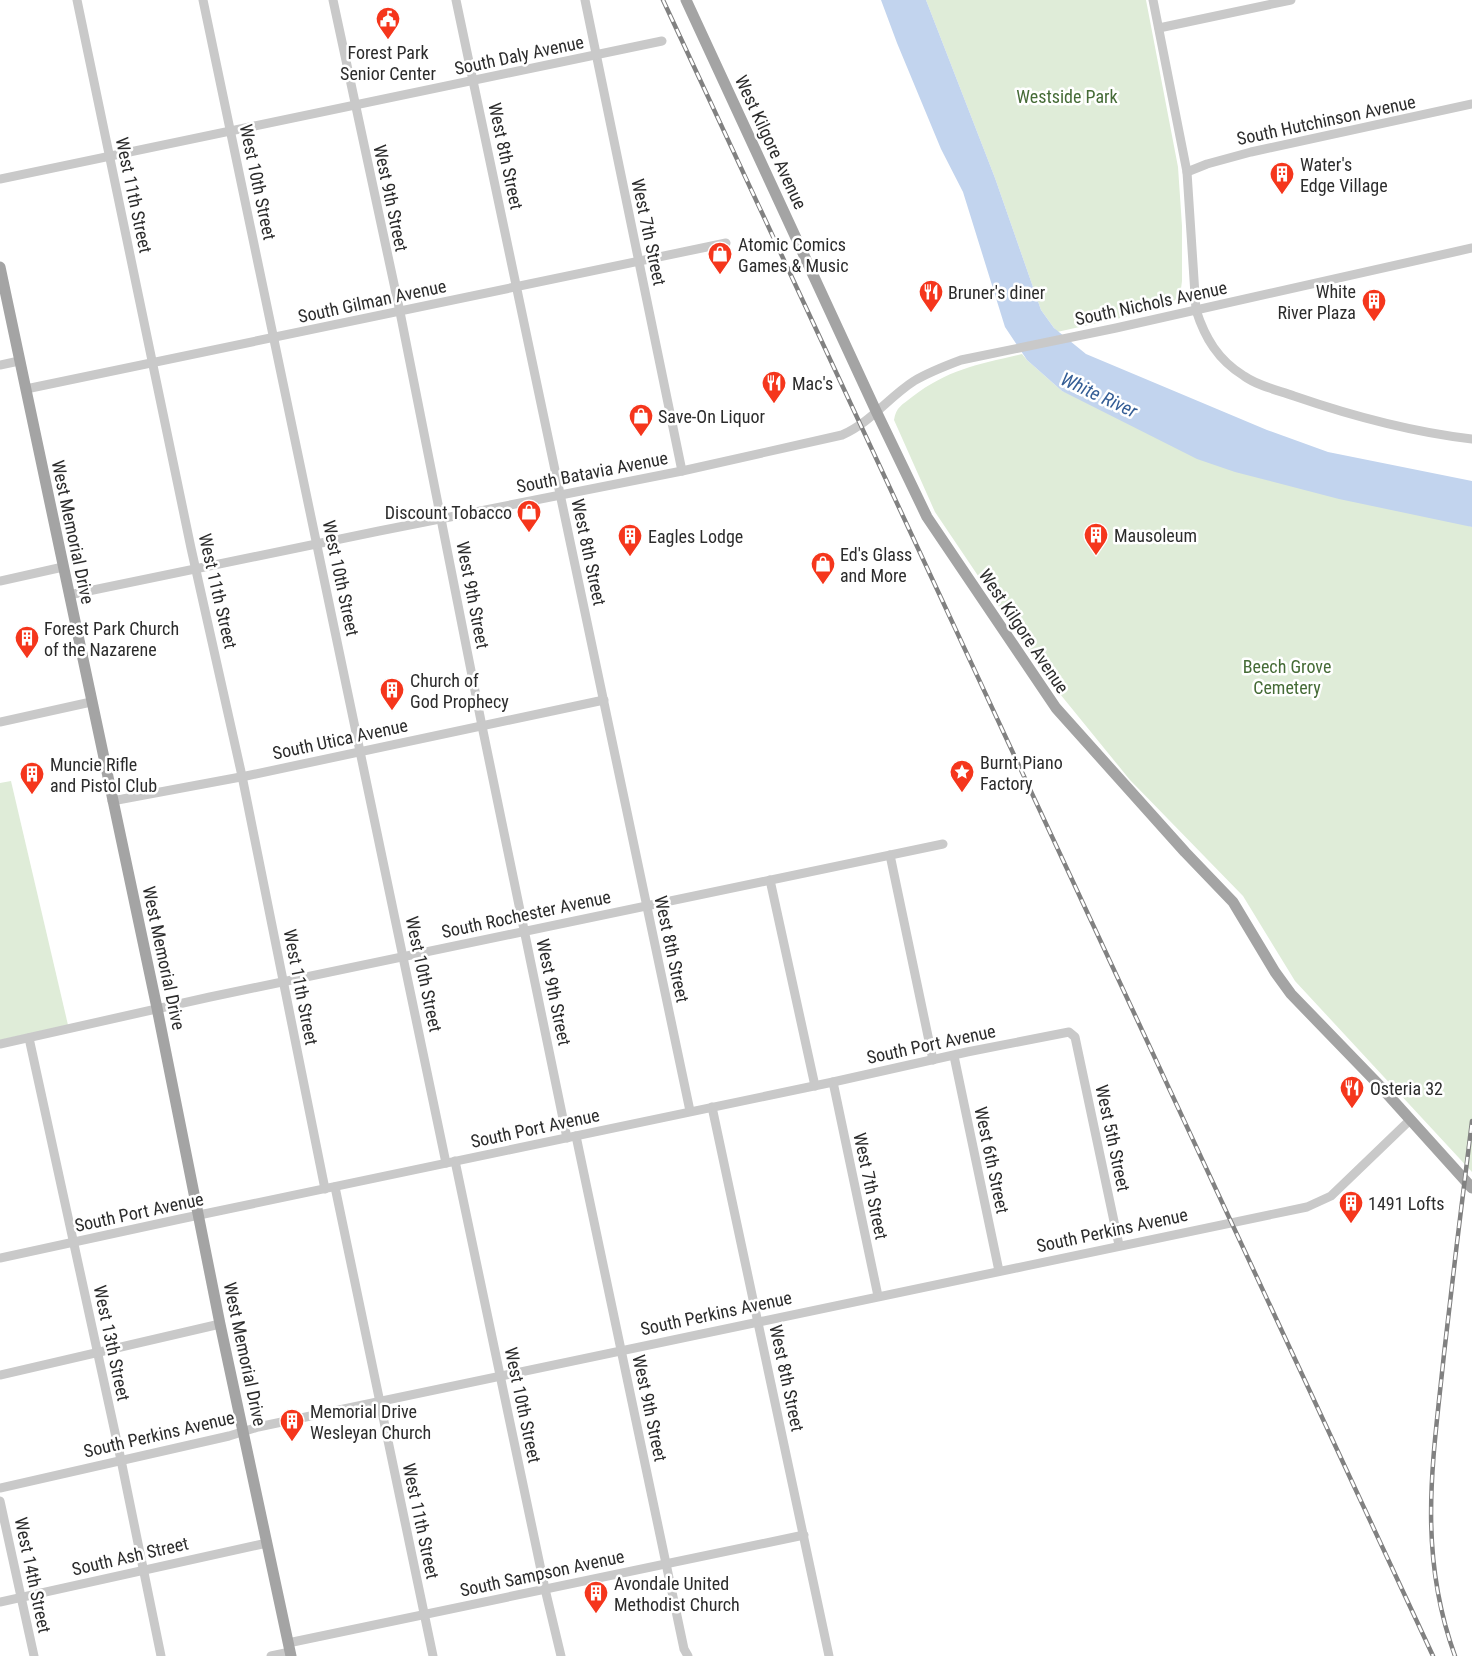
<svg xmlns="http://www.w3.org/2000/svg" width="1472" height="1656" font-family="'Roboto Condensed',sans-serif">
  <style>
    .green { fill: #dfecd8 }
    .water { fill: #c2d4ee }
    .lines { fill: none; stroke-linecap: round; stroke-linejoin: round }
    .minor { stroke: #c9c9c9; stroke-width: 9 }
    .major { stroke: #a4a4a4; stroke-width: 11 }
    .rail-casing { stroke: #818181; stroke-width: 4.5 }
    .rail { stroke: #fff; stroke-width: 2.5; stroke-dasharray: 8; stroke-linecap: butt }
    .labels { text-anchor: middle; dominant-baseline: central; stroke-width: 5; stroke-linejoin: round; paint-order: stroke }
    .poi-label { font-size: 18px; fill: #2c2c2c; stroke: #fff; text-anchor: start }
    .street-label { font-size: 18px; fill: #2c2c2c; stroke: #fff }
    .park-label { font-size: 18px; fill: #456b36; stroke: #fff }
    .water-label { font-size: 19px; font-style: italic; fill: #345d95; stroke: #fff }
  </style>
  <rect width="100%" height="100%" fill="#fff"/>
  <g class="green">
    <polygon points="926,0 1146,0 1178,167 1182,226 1182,281 1180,296 1170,304 1161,309 1057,332 1041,310 995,178"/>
    <path d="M1022,354L1027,360L1062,391L1472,527V1172L1295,981L1243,896L1130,780L1047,678L935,512L894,420C896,407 902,405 912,397C948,369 979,364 1022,354Z"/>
    <polygon points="11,781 68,1025 0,1040 0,783"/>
  </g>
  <polygon class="water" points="881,0 926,0 995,178 1041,310 1054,328 1086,354 1267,430 1328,452 1472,481 1472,527 1339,499 1235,472 1197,459 1062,391 1027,360 1005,327 963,192 941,149 897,43"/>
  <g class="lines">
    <g class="minor">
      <polyline points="77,0 191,548 242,776 325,1189"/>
      <polyline points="203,0 446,1163"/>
      <polyline points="333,0 400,312 482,726 567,1138"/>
      <polyline points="456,0 690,1111"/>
      <polyline points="585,0 682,471"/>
      <path d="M1153,0L1187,172L1196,310C1205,338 1218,360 1244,376C1258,386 1277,390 1294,396C1352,416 1411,432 1472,439"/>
      <polyline points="1159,28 1291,0"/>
      <polyline points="1187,172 1207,164 1251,152 1472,104"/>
      <polyline points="0,179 662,41"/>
      <polyline points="0,365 19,361"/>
      <polyline points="26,389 726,243"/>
      <polyline points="0,581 63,567"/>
      <path d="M69,595L379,531L682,471L842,435C870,423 889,397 914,381C929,372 945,366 961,360L1116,328L1472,248"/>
      <polyline points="0,722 91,702"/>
      <polyline points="112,801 246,776 604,700"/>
      <polyline points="890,855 933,1060"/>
      <polyline points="770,880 815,1086"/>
      <polyline points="29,1038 121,1460 161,1656"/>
      <polyline points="0,1044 210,997 943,844"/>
      <polyline points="954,1056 999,1271"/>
      <polyline points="833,1082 878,1296"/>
      <polyline points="712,1107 829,1656"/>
      <polyline points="576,1136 684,1649 688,1656"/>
      <polyline points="455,1161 545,1589 561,1656"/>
      <polyline points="335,1187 433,1656"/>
      <polyline points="0,1258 180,1219 833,1082 967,1052 1069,1032 1075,1037 1119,1245"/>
      <polyline points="0,1375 220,1324"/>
      <polyline points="0,1488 229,1436 258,1427 1307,1207 1331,1196 1410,1120"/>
      <polyline points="0,1501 34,1656"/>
      <polyline points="0,1602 267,1543"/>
      <polyline points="288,1643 804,1535"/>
      <polyline points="271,1656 290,1652"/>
    </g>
    <g class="major">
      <polyline points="686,0 876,411 927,517 1056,708 1185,852 1233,902 1275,972 1291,994 1380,1086 1472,1188"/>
      <polyline points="0,267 157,1008 220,1324 291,1656"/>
    </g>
    <defs>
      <g id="rail">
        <polyline points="663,0 1433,1656"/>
        <path d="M1455,1656C1417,1551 1433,1461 1444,1354C1453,1276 1462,1199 1472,1121"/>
      </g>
    </defs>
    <use href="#rail" class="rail-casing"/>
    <use href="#rail" class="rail"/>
  </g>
  <defs>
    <symbol id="civic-pin" viewBox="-11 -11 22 30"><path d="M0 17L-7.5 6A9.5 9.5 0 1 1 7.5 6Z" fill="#f5361c" stroke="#fff"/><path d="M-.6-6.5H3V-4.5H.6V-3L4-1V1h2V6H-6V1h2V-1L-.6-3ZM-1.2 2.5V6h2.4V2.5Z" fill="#fff"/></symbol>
    <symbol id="building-pin" viewBox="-11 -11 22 30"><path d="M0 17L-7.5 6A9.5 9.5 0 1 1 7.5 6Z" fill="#f5361c" stroke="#fff"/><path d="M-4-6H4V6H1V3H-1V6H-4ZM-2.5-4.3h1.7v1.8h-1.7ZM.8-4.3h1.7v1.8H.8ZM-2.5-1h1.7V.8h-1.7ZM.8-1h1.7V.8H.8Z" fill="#fff"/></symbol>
    <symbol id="shop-pin" viewBox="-11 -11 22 30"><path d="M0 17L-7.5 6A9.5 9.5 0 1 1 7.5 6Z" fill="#f5361c" stroke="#fff"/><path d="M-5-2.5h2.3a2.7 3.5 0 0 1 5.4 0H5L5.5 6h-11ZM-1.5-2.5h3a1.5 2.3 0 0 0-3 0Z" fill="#fff"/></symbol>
    <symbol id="restaurant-pin" viewBox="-11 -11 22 30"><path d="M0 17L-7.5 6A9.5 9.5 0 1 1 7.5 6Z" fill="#f5361c" stroke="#fff"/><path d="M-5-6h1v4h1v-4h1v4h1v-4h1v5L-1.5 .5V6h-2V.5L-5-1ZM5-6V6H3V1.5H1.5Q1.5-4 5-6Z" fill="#fff"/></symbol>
    <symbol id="sight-pin" viewBox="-11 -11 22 30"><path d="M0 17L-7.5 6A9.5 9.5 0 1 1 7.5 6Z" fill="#f5361c" stroke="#fff"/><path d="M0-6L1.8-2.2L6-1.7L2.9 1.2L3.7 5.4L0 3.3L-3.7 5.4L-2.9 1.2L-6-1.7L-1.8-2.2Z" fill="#fff"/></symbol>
  </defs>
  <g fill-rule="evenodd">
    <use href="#civic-pin" x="374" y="5" width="28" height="38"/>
    <use href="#building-pin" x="1268" y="160" width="28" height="38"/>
    <use href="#shop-pin" x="706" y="240" width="28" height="38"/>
    <use href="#restaurant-pin" x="917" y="278" width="28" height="38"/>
    <use href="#building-pin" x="1360" y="287" width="28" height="38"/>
    <use href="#restaurant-pin" x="760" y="369" width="28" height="38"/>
    <use href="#shop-pin" x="627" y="402" width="28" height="38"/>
    <use href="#shop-pin" x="515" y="498" width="28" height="38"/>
    <use href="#building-pin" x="1082" y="521" width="28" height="38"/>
    <use href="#building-pin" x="616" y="522" width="28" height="38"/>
    <use href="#shop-pin" x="809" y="550" width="28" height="38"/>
    <use href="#building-pin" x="13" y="624" width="28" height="38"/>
    <use href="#building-pin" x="378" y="676" width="28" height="38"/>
    <use href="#sight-pin" x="948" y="758" width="28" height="38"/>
    <use href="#building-pin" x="18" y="760" width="28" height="38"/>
    <use href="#restaurant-pin" x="1338" y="1074" width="28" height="38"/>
    <use href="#building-pin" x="1337" y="1189" width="28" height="38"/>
    <use href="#building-pin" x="278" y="1407" width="28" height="38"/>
    <use href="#building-pin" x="582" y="1579" width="28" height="38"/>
  </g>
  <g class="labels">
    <g class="poi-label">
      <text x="388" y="52" text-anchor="middle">Forest Park<tspan x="388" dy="21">Senior Center</tspan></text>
      <text x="1300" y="164">Water's<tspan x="1300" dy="21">Edge Village</tspan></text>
      <text x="738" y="244">Atomic Comics<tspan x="738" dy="21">Games &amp; Music</tspan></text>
      <text x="1356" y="291" text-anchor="end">White<tspan x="1356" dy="21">River Plaza</tspan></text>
      <text x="948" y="292">Bruner's diner</text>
      <text x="792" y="383">Mac's</text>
      <text x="658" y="416">Save-On Liquor</text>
      <text x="512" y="512" text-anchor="end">Discount Tobacco</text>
      <text x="1114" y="535">Mausoleum</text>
      <text x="648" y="536">Eagles Lodge</text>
      <text x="840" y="554">Ed's Glass<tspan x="840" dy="21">and More</tspan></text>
      <text x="44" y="628">Forest Park Church<tspan x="44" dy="21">of the Nazarene</tspan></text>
      <text x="410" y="680">Church of<tspan x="410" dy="21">God Prophecy</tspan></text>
      <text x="980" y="762">Burnt Piano<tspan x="980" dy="21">Factory</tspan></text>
      <text x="50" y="764">Muncie Rifle<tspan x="50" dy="21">and Pistol Club</tspan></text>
      <text x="1370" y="1088">Osteria 32</text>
      <text x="1368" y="1203">1491 Lofts</text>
      <text x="310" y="1411">Memorial Drive<tspan x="310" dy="21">Wesleyan Church</tspan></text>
      <text x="614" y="1583">Avondale United<tspan x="614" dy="21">Methodist Church</tspan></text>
    </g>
    <g class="street-label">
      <text transform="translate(519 55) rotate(-12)">South Daly Avenue</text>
      <text transform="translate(1326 120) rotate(-12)">South Hutchinson Avenue</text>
      <text transform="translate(771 142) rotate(65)">West Kilgore Avenue</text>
      <text transform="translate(506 156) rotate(78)">West 8th Street</text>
      <text transform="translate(258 182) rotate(78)">West 10th Street</text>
      <text transform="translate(134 195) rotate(78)">West 11th Street</text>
      <text transform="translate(391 198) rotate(78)">West 9th Street</text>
      <text transform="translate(649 232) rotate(78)">West 7th Street</text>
      <text transform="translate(372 301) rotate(-12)">South Gilman Avenue</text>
      <text transform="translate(1151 303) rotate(-12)">South Nichols Avenue</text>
      <text transform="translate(592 472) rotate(-11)">South Batavia Avenue</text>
      <text transform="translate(73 532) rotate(78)">West Memorial Drive</text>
      <text transform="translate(589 552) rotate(78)">West 8th Street</text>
      <text transform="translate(341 578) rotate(78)">West 10th Street</text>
      <text transform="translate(218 591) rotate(77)">West 11th Street</text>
      <text transform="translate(473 595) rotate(79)">West 9th Street</text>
      <text transform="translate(1024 631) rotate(56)">West Kilgore Avenue</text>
      <text transform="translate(340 739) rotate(-12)">South Utica Avenue</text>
      <text transform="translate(526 914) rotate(-12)">South Rochester Avenue</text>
      <text transform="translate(672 949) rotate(78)">West 8th Street</text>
      <text transform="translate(164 958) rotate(78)">West Memorial Drive</text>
      <text transform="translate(424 974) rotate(78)">West 10th Street</text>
      <text transform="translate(301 987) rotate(79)">West 11th Street</text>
      <text transform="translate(554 992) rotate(78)">West 9th Street</text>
      <text transform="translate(931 1044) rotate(-12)">South Port Avenue</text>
      <text transform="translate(535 1128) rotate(-12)">South Port Avenue</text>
      <text transform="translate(1113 1138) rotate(78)">West 5th Street</text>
      <text transform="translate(992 1160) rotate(78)">West 6th Street</text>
      <text transform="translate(871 1186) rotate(78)">West 7th Street</text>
      <text transform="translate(139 1212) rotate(-12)">South Port Avenue</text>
      <text transform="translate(1112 1230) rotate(-12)">South Perkins Avenue</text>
      <text transform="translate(716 1313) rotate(-12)">South Perkins Avenue</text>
      <text transform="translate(112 1343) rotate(78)">West 13th Street</text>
      <text transform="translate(245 1354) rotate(78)">West Memorial Drive</text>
      <text transform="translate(787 1378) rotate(78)">West 8th Street</text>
      <text transform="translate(523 1405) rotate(78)">West 10th Street</text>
      <text transform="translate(650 1408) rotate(78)">West 9th Street</text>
      <text transform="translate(159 1434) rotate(-13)">South Perkins Avenue</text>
      <text transform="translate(421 1521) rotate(78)">West 11th Street</text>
      <text transform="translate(130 1556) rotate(-13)">South Ash Street</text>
      <text transform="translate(542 1573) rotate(-12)">South Sampson Avenue</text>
      <text transform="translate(33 1575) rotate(78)">West 14th Street</text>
    </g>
    <g class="park-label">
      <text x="1067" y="96">Westside Park</text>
      <text x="1287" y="666">Beech Grove<tspan x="1287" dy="21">Cemetery</tspan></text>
    </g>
    <g class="water-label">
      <text transform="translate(1099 395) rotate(25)">White River</text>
    </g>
  </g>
</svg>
